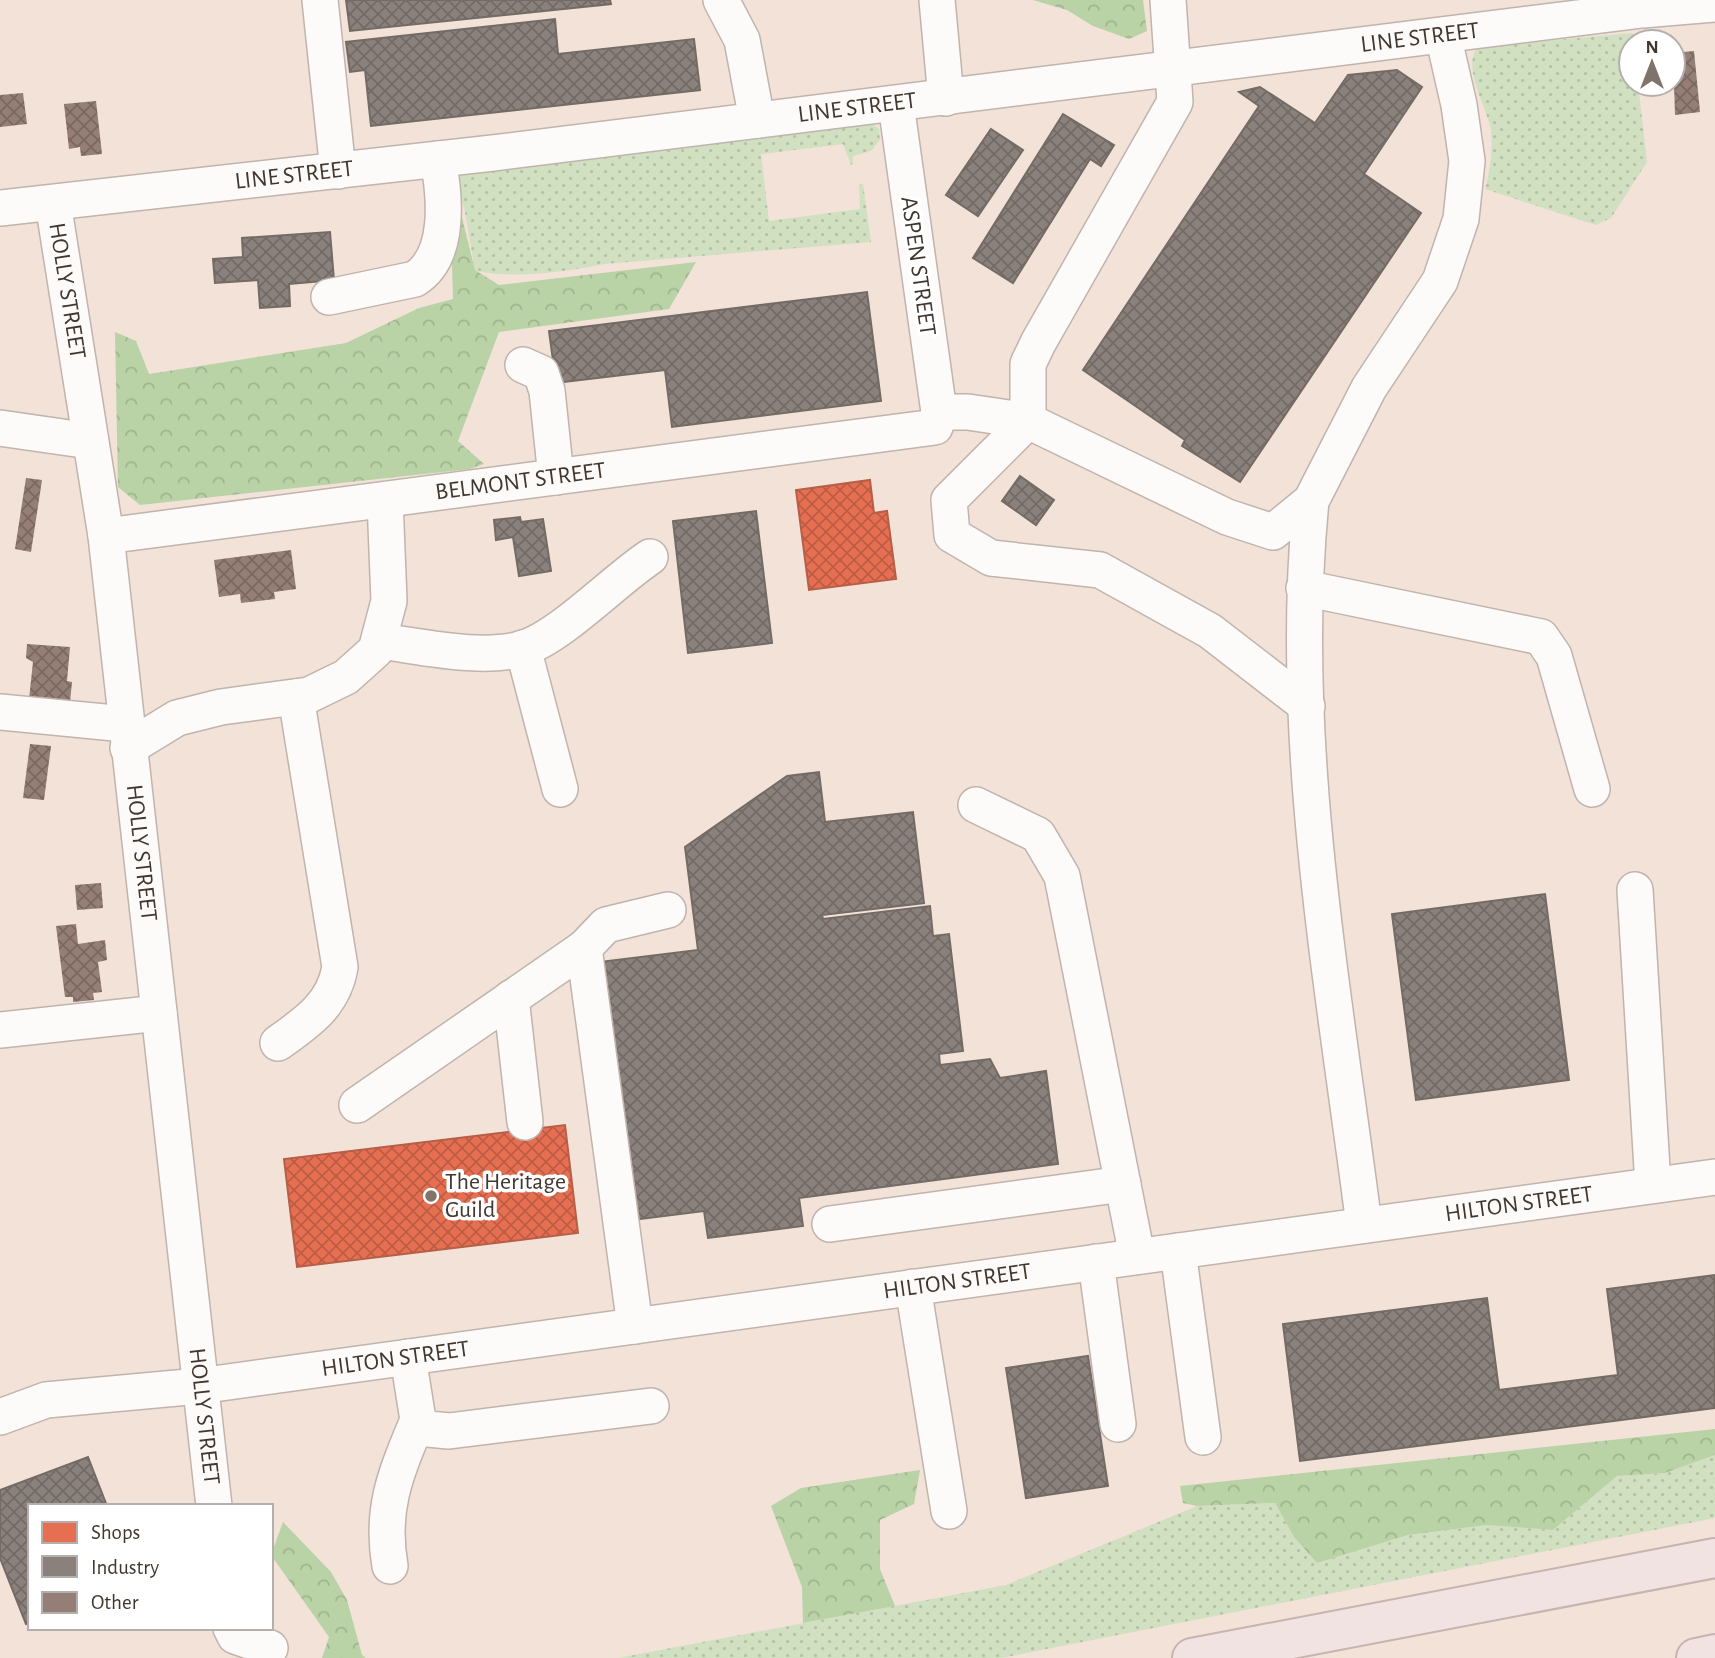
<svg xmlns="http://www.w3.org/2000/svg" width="1715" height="1658" font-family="'Alegreya Sans',sans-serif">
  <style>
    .grass { fill: url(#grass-dots) }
    .forest { fill: url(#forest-crowns) }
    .shops { fill: url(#shops-cross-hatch); stroke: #b65e47; stroke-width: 2 }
    .industry { fill: url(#industry-cross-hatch); stroke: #746b65; stroke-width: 2 }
    .building { fill: url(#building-cross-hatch) }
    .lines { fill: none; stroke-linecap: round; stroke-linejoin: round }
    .minor-casing { stroke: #c0b4ad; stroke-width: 38 }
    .highway-casing { stroke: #c7b3af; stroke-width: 42 }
    .minor { stroke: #fdfbf9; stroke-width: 35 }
    .highway { stroke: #f0e3e2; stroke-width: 38 }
    .poi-dot { fill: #80736a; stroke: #fff; stroke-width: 2.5 }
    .labels { text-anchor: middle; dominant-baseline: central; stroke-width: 7; stroke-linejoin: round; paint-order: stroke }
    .street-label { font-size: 24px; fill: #42372f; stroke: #fff }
    .poi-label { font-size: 24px; fill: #42372f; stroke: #fff; text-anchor: start }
  </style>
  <defs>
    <pattern id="grass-dots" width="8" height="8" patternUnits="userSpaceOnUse" patternTransform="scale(1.75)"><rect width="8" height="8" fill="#d0e0c0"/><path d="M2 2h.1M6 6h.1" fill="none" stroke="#b4c1a5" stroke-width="1.8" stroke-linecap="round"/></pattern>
    <pattern id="forest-crowns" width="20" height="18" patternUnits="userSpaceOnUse" patternTransform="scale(1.75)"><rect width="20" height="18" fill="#b9d2a6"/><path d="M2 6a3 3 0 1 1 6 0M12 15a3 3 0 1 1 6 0" fill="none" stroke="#a0b58f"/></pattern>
    <pattern id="shops-cross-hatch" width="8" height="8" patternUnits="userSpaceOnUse" patternTransform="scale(1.75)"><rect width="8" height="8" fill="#e76f51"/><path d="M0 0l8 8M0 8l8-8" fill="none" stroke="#bd5c44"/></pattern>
    <pattern id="industry-cross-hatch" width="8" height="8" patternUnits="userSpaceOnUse" patternTransform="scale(1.75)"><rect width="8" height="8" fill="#8a817c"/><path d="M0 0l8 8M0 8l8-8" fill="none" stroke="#726a66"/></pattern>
    <pattern id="building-cross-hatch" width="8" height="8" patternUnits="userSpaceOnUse" patternTransform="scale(1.75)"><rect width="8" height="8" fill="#947e75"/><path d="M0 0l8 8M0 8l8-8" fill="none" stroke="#7a6860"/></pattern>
  </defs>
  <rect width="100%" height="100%" fill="#f2e2d8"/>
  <g class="grass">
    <path d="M1633,33L1631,84H1638L1647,162L1611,218L1596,225L1485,189C1490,170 1493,151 1491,130C1487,107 1461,67 1478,47Z"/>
    <path d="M869,121L879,129L880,140L871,151L853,156V164L851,165L843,144L761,154L769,221L860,209L859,184H863L871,242L604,264C573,271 504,280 475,270L464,207L450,170Z"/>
    <polygon points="1715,1455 1715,1518 1001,1658 618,1658 1006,1585 1197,1506 1275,1503 1294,1537 1317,1563 1408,1535 1487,1525 1553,1530 1617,1476 1665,1473"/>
  </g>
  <g class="forest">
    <polygon points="1033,0 1143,0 1147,31 1129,39 1093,26 1067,10"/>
    <polygon points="450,193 456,193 475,270 499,285 696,262 669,309 499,332 458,441 484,464 470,469 140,505 118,487 115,332 136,341 149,374 346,343 419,308 453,299"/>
    <polygon points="1715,1429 1715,1455 1665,1473 1617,1476 1553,1530 1487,1525 1408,1535 1317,1563 1294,1537 1275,1503 1197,1506 1183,1503 1180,1486"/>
    <polygon points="920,1470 914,1504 880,1520 880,1569 895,1606 803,1623 802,1587 771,1506 801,1488"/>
    <polygon points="283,1522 331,1572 347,1600 362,1655 366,1658 322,1658 329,1637 271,1555"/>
  </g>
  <g class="shops">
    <polygon points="870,480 874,513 887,511 896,579 809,590 796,490"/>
    <polygon points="565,1125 578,1233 297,1267 284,1159"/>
  </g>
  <g class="industry">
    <polygon points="346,0 610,0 611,4 350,31"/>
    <polygon points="555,19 558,54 694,39 700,90 371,126 365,70 350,72 346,42"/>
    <polygon points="1397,70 1422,87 1364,174 1421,213 1240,482 1182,446 1185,440 1083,370 1259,106 1239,92 1260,87 1315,123 1348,75"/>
    <polygon points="1063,114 1114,145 1101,166 1090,159 1013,283 973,258"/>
    <polygon points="991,129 1023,150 978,216 946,195"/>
    <polygon points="330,232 334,280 289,284 290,306 260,308 258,280 215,283 213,259 243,257 242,238"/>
    <polygon points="867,292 881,401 672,427 665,370 556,383 549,331"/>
    <polygon points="1020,476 1054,500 1036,525 1002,501"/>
    <polygon points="756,511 772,643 688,653 673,521"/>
    <polygon points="520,517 521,522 543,519 551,571 519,576 513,537 496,540 494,520"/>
    <polygon points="819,772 825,822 913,812 924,903 822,915 823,919 930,906 933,936 949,934 963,1051 939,1054 940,1065 990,1059 1000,1078 1046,1071 1058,1164 799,1198 803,1226 708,1238 704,1211 633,1220 599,962 698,950 685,847 787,776"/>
    <polygon points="1545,894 1569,1080 1416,1100 1392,914"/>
    <polygon points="1715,1275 1715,1408 1300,1461 1283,1324 1487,1298 1499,1390 1618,1375 1607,1289"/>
    <polygon points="1088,1356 1108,1486 1026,1498 1006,1368"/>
    <polygon points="88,1457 107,1506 30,1506 30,1623 26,1624 0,1558 0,1490"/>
  </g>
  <g class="building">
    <polygon points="1694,51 1700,112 1675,115 1673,53"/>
    <polygon points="23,93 27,124 0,127 0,95"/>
    <polygon points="96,101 102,154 81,156 80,147 69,149 64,104"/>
    <polygon points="26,478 42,480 31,552 15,549"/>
    <polygon points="291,550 296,589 274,592 275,599 241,603 240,594 219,597 214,560"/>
    <polygon points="27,644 70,647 67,681 72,682 70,702 29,699 33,662 26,658"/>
    <polygon points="30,744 51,746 44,800 23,798"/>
    <polygon points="101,883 103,908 77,910 75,885"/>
    <polygon points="76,924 78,944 105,940 107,960 98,962 102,992 93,993 94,1000 73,1002 73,997 65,997 56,926"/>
  </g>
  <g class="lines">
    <defs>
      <g id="minor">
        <polyline points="320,0 338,171"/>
        <polyline points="721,0 742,40 757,120"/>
        <polyline points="937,0 946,98"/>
        <polyline points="1168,0 1175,102 1038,343 1028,364 1028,421 949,500 952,535 991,558 1100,570 1210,631 1307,706"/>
        <path id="s1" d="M53,203L106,536L214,1506"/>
        <path id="s2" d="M0,208L493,153L1642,10L1715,4"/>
        <path d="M329,297L415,279C451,256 445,196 438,159"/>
        <polyline points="523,365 541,373 547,391 556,477"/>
        <polyline points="939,412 968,412 1028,421 1227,517 1273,532 1311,501 1369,388 1440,281 1461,219 1467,161 1459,105 1443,35"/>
        <polyline points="0,428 90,441"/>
        <path d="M1311,501C1287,739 1334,989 1364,1225"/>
        <path id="s3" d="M106,536L935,427L939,412L896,104"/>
        <polyline points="1304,588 1541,637 1554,656 1592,789"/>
        <path d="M379,641C420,646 484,661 524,648C560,637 615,580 650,557"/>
        <polyline points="523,648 560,789"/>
        <polyline points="0,712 125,724"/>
        <polyline points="128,748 177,718 221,707 309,695 346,677 376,650 389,601 385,500"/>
        <polyline points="976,805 1038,835 1062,876 1137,1256"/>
        <polyline points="1635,890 1653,1185"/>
        <polyline points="584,948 606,925 668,910"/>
        <polyline points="511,998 525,1122"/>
        <polyline points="0,1030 159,1013"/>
        <path d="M278,1043C308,1022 334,1004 340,967L296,697"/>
        <polyline points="357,1105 584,948 635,1326"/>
        <polyline points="830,1224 1123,1184"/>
        <polyline points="1178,1251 1203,1437"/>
        <polyline points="1096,1262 1118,1424"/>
        <polyline points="913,1287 949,1511"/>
        <polyline points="408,1357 418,1420 428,1429 449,1431 651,1406"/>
        <path id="s4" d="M0,1417L46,1400L199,1386L1715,1177"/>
        <path d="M390,1566C380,1508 396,1473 418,1420"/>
        <polyline points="231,1628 235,1636 270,1648"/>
      </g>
      <g id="highway">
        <polyline points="1192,1658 1715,1558"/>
        <polyline points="1696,1658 1715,1654"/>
      </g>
    </defs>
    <use href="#minor" class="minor-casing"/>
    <use href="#highway" class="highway-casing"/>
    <use href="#minor" class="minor"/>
    <use href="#highway" class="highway"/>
  </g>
  <circle class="poi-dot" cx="431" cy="1196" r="7"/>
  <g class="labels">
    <g class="street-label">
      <text stroke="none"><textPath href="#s2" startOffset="1430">LINE STREET</textPath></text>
      <text stroke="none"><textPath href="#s2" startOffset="863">LINE STREET</textPath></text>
      <text stroke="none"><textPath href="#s2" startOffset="296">LINE STREET</textPath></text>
      <text transform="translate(918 266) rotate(82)">ASPEN STREET</text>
      <text stroke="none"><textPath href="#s1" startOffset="89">HOLLY STREET</textPath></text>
      <text stroke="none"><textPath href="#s3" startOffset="418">BELMONT STREET</textPath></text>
      <text stroke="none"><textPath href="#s1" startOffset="656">HOLLY STREET</textPath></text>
      <text stroke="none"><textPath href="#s4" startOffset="1535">HILTON STREET</textPath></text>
      <text stroke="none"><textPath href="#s4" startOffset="968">HILTON STREET</textPath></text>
      <text stroke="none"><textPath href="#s4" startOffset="401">HILTON STREET</textPath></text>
      <text stroke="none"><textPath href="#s1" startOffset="1223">HOLLY STREET</textPath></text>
    </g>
    <g class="poi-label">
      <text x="445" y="1182">The Heritage<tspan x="445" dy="28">Guild</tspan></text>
    </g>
  </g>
  <rect x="28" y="1504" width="245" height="126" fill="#ffffff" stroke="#b3afac" stroke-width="2"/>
  <rect x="42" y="1522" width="35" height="21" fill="#e76f51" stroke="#b3afac" stroke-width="2"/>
  <text x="91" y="1539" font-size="21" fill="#42372f">Shops</text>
  <rect x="42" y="1556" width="35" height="21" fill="#8a817c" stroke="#b3afac" stroke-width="2"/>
  <text x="91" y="1574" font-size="21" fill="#42372f">Industry</text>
  <rect x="42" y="1592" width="35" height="21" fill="#947e75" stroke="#b3afac" stroke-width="2"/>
  <text x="91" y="1609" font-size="21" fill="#42372f">Other</text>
  <g transform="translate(1652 63)"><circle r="33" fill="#ffffff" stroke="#b3afac" stroke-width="2"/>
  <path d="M0-5L12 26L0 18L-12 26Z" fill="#80736a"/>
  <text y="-10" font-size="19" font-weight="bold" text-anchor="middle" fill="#42372f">N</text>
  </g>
</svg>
